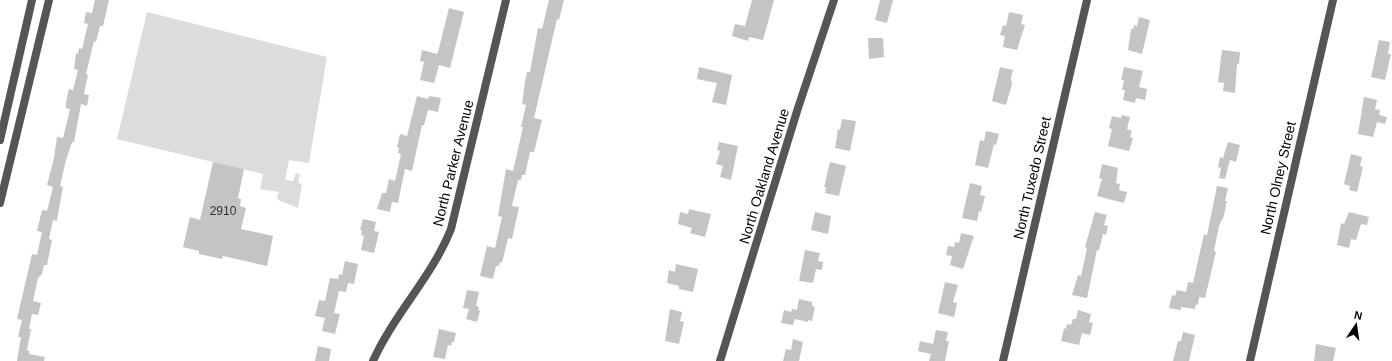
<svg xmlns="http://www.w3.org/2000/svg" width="1392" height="361" font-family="Arial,sans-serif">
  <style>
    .green { fill: #dcdcdc }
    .building { fill: #c4c4c4 }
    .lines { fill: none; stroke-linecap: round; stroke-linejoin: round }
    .minor { stroke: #555; stroke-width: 8 }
    .labels { text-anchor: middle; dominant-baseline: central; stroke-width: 4; stroke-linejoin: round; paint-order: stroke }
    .number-label { font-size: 12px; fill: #313131 }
    .street-label { font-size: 14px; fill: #000; stroke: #fff }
  </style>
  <rect width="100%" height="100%" fill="#fff"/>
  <polygon class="green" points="147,12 327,57 309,163 289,160 285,180 293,181 296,173 300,174 298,182 302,185 298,208 278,200 277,196 279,192 260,189 263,174 117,139"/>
  <g class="building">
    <polygon points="95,0 109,0 103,26 100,26 96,42 94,41 86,74 88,75 84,94 89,95 87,106 81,104 74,142 72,142 66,160 60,186 63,187 58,214 57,221 53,220 49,239 52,240 47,265 44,265 42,274 38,278 33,301 41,303 38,315 32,314 29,329 31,329 27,350 29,351 29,354 45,357 44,361 17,361 21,337 18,337 22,320 17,319 32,254 37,255 42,232 37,231 42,210 47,211 53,187 47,185 54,158 57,137 63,138 70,109 66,108 66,102 69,89 73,90 78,70 74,69 76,53 78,54 79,48 82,49 88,24 84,23 86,12 92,13"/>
    <polygon points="549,0 564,0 559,20 557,19 534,118 542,120 534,152 530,152 525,175 522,175 521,180 518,180 512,206 519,207 512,239 508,238 502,263 500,262 499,266 496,266 493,279 480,276 487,246 495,248 502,217 498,216 506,169 513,171 523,127 521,127 526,105 522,104 525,82 527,72 530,72 538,28 542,29"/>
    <polygon points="752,0 774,0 763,40 749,37 748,41 732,36 735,24 745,26"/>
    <polygon points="880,0 893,0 887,23 875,20"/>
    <polygon points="449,8 464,12 450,68 439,65 434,83 420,80 424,62 420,61 422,50 437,54 438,52"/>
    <polygon points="1009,12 1023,15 1021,24 1025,25 1017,50 1003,47 1005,36 1000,35 1003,25 1006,26"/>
    <polygon points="1139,17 1150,20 1142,54 1128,50 1131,29 1133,29 1134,25 1137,26"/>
    <polygon points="868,38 883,38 884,57 869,59"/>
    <polygon points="1379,40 1390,42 1388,54 1391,54 1385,80 1371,77"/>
    <polygon points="1222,50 1240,52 1239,64 1237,64 1235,93 1223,91 1224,83 1218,82"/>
    <polygon points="699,67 732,75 726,105 712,102 717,83 697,79"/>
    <polygon points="1000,67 1013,70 1011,78 1012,84 1006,105 992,101"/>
    <polygon points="1124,67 1143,71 1139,87 1147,89 1145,100 1136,98 1135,103 1123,100 1125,90 1122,90 1124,80 1121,80"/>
    <polygon points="417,96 428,99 429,96 441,98 438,112 428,110 424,125 422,125 412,171 405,169 398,203 392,202 390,212 377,209 382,193 386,193 389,179 395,181 401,154 398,153 399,148 397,147 400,134 407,136"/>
    <polygon points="1364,97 1377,100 1375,109 1380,110 1379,115 1387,117 1385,124 1377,122 1373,137 1358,134"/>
    <polygon points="1122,115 1130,117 1127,129 1132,131 1130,137 1133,138 1129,151 1108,146 1112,129 1109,128 1112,116 1121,118"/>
    <polygon points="842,119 856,121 850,151 835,148 838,129 840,130"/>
    <polygon points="986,131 999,134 996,145 994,144 988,168 975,165 980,140 984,141"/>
    <polygon points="719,142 738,146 731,180 720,177 723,166 716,164 720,151 717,150"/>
    <polygon points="1228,142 1240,145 1236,162 1230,160 1225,179 1219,178 1221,168 1218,167 1220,157 1223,158"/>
    <polygon points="1351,154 1362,157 1360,166 1363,167 1357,192 1349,190 1350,186 1344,184"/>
    <polygon points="213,162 244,169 238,198 241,199 240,206 246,208 241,229 273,236 267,266 223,256 222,259 199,254 199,251 183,247 190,217 200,220"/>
    <polygon points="830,162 846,166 839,196 825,193 826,187 824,187"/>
    <polygon points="1102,164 1118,168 1116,183 1120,184 1119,190 1127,192 1124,203 1097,196 1102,179 1099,178"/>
    <polygon points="970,183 982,186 980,195 985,196 981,212 979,211 977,221 962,218"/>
    <polygon points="1217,186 1228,188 1225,201 1227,201 1223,219 1222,219 1219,226 1214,251 1216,252 1205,298 1199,297 1198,305 1196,304 1195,309 1181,307 1181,310 1169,308 1172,295 1175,296 1177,290 1186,292 1188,282 1193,283 1204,234 1207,235"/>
    <polygon points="689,209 711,214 705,237 690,233 692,228 678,224 680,212 688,214"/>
    <polygon points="815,212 831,216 828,234 811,230"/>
    <polygon points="1095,212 1107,215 1104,225 1108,226 1106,235 1103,234 1099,250 1097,250 1087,298 1072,295 1078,275 1081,276 1087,248 1085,247"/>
    <polygon points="1349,212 1369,217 1367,225 1361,224 1356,240 1351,239 1349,248 1337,245 1341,223 1344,224"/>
    <polygon points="363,219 376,222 374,231 379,232 374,253 361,250 364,236 361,235 362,230 360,230"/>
    <polygon points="961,233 974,236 963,269 950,265 952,256 946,255 948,246 954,247 955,242 959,243"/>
    <polygon points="805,250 820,253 818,261 823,262 822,270 816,269 813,283 799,281"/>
    <polygon points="345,261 358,264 354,284 348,283 346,292 339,291 334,313 340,314 335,334 322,331 325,318 315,316 319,300 325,301 330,278 338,279 339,274 342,275"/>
    <polygon points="676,264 698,269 693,292 679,289 679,286 667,283 669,270 675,272"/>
    <polygon points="945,282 958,285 953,302 957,303 954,317 938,313"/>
    <polygon points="467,290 479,292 476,306 479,307 478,310 480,311 477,322 466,319 469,309 463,308"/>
    <polygon points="799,299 812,302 812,306 815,307 812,321 808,320 808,322 795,319 793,325 781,323 784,310 791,312 792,309 797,310"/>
    <polygon points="670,309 682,312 680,321 684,322 679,344 665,341"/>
    <polygon points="1078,310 1091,314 1089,322 1093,323 1090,335 1082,333 1079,345 1061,341 1064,328 1066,329 1067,324 1071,325 1073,319 1076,319"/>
    <polygon points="439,329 456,333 454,342 452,342 451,346 448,345 445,359 433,357"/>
    <polygon points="936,330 948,332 946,341 949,341 945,361 929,361 931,354 918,351 920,341 933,344"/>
    <polygon points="1183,332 1195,335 1189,361 1173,361 1178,341 1181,341"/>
    <polygon points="793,339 803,342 799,361 783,361 786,349 791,350"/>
    <polygon points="1316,344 1336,348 1333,361 1314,361"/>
    <polygon points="318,346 331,349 329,361 315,361"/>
  </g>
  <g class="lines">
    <g class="minor">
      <polyline points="0,140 32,0"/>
      <polyline points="0,203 49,0"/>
      <path d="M373,361C394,314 432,277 451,229L506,0"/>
      <polyline points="720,361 798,108 834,0"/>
      <polyline points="1003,361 1087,0"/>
      <polyline points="1250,361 1333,0"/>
    </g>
  </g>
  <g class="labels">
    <g class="number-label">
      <text x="223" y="211">2910</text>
    </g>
    <g class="street-label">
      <text transform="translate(453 163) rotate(-76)">North Parker Avenue</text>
      <text transform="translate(764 176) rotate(-73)">North Oakland Avenue</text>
      <text transform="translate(1032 178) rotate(-77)">North Tuxedo Street</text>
      <text transform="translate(1278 178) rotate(-77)">North Olney Street</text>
    </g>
  </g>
  <g transform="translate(1356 325) rotate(13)" stroke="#ffffff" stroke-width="3" paint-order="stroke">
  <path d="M0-3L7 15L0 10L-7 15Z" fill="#000000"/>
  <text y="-6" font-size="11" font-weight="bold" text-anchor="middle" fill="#000000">N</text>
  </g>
</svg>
